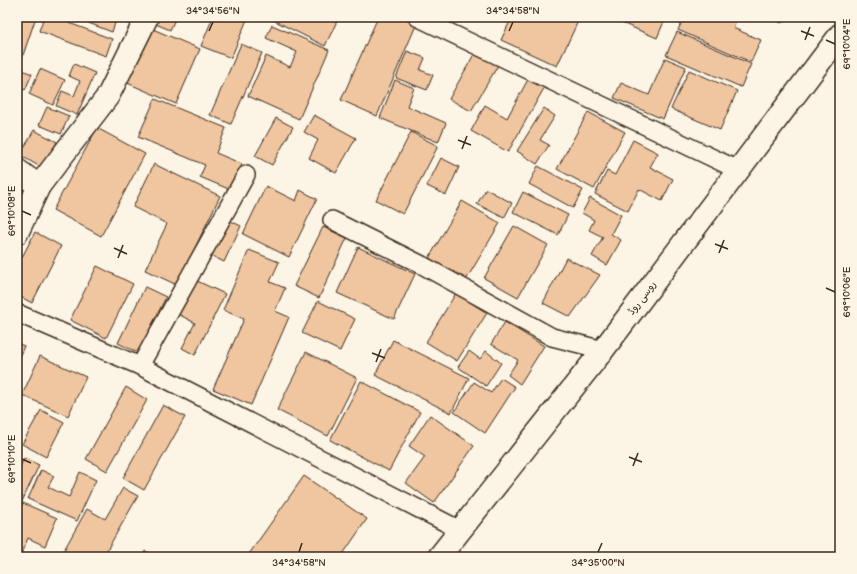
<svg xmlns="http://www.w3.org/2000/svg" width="857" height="574" font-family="'Balsamiq Sans','Playpen Sans Arabic',sans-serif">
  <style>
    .building { fill: #f0c6a0; stroke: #3b2a1e }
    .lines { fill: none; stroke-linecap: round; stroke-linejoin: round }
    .lane-casing { stroke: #3b2a1e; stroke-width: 20 }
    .street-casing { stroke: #3b2a1e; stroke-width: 25 }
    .secondary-casing { stroke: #3b2a1e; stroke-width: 25 }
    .lane { stroke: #fcf5e5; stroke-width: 17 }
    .street { stroke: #fcf5e5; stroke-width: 22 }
    .secondary { stroke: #fcf5e5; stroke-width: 22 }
    .ticks { fill: none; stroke: #3b2a1e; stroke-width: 1.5 }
    .labels { text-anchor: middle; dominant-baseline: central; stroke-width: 3; stroke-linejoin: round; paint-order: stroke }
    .street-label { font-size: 10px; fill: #3b2a1e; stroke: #fcf5e5 }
    .neatline { fill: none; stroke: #3b2a1e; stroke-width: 1.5 }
    .ticks-label { font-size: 10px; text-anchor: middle; fill: #3b2a1e }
  </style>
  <rect width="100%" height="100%" fill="#fcf5e5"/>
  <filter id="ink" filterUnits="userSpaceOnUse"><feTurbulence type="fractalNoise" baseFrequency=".025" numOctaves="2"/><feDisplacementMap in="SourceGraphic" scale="8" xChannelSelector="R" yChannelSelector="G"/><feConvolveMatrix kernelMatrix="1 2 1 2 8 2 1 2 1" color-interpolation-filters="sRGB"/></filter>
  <g filter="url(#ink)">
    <g class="building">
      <polygon points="17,17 36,17 19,67 17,67"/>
      <polygon points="44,17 53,17 112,39 106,56 39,31"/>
      <polygon points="73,17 117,17 112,32"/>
      <polygon points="153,17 176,17 170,30 151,22"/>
      <polygon points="213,17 248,17 231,58 201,46"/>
      <polygon points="277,17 339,17 325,46 275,21"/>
      <polygon points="378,17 402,17 417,23 377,116 341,100"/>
      <polygon points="512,17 580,17 557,66 501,40"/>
      <polygon points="608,17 666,17 657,38"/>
      <polygon points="684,17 726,17 736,21 733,28 761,40 751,62 678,30"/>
      <polygon points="768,17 784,17 782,23"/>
      <polygon points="272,25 329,50 299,119 248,96 266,56 290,67 297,52 266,38"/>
      <polygon points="148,27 200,49 176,104 125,82"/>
      <polygon points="677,32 751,64 741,87 666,55"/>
      <polygon points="241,44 262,53 231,124 210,115"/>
      <polygon points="477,49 500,62 471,111 449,99"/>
      <polygon points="407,51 425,58 420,70 433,75 427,90 396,78"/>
      <polygon points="665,58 686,67 663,119 614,98 621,83 649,95"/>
      <polygon points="74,64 95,73 77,115 56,106 62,91 74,96 80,81 69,76"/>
      <polygon points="20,69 32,74 25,90 17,86 17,75"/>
      <polygon points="40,69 65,80 53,105 29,94"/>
      <polygon points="689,70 737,91 720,130 671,109"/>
      <polygon points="531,74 547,83 508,152 471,131 485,105 507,118"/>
      <polygon points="395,80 414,88 407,106 446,123 438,142 380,118"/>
      <polygon points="155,99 226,128 216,153 242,164 231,190 200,177 205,165 138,137"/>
      <polygon points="47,107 69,116 61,134 39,125"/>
      <polygon points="544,108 555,116 540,140 549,145 537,164 517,151"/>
      <polygon points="588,112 625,132 594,189 557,169"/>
      <polygon points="314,115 356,138 336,173 309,158 318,140 304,132"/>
      <polygon points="276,118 293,127 272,165 255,156"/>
      <polygon points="97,128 145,154 101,236 53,210"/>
      <polygon points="34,130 57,142 42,168 20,155"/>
      <polygon points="411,132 438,146 403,214 376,200"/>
      <polygon points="633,140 658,153 650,167 673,179 662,201 639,189 628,211 595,194 607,171 615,175"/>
      <polygon points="441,158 459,167 446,195 427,186"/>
      <polygon points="154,164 220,196 177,285 145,270 167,224 133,207"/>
      <polygon points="538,166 583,190 573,208 529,184"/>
      <polygon points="266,186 296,201 300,190 317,199 289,257 243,234"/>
      <polygon points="486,189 512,203 504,218 477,204"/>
      <polygon points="523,192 568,215 558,235 513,212"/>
      <polygon points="590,198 621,215 611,234 621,240 607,265 592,256 603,237 589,230 594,220 582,213"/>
      <polygon points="462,201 500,223 466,280 429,258"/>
      <polygon points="224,218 241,226 224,262 208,254"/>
      <polygon points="514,226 548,245 518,297 484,278"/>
      <polygon points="323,227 347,238 319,298 294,286"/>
      <polygon points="35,232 61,246 32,303 17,295 17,267"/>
      <polygon points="358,247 415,274 394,319 337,293"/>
      <polygon points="249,250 279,262 270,282 285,288 275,311 289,317 251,405 213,389 244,319 223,310"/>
      <polygon points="566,258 600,275 570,317 543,303"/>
      <polygon points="97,266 133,284 106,338 70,320"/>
      <polygon points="195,280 225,294 195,355 182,348 195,323 178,314"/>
      <polygon points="145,287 166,297 138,353 118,343"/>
      <polygon points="456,293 487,313 457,361 426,342"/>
      <polygon points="318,301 355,319 340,351 302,333"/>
      <polygon points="505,322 544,346 520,384 508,375 518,360 491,344"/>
      <polygon points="393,340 469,378 451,413 375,375"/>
      <polygon points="17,343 24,346 17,362"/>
      <polygon points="469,351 480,359 486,351 501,363 486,386 458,367"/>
      <polygon points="306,352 357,378 328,436 277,410"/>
      <polygon points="40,356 86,377 68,416 22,395"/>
      <polygon points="501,378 515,387 485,433 454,412 474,382 491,393"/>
      <polygon points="361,381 420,412 389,471 330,440"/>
      <polygon points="126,387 147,400 107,471 86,459"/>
      <polygon points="163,405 185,417 144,490 123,478"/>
      <polygon points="41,410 64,422 46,457 22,444"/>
      <polygon points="430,415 474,446 434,503 406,483 425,457 409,446"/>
      <polygon points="24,458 39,465 19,508 17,507 17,474"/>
      <polygon points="41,470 54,476 48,487 69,497 80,472 96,480 77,521 28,499"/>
      <polygon points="304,476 367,519 341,557 247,557"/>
      <polygon points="123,488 138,496 103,557 60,557 87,509 105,519"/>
      <polygon points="23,503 57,518 45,546 28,538 20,557 17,557 17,516"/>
      <polygon points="145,551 160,557 143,557"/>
    </g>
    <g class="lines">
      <defs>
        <g id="lane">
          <polyline points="417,17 738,170"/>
          <polyline points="332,220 422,265 552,337 603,350"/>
          <polyline points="17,313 140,366 460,530"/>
          <polyline points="140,366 246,175"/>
        </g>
        <g id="street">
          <polyline points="17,170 39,186"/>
          <polyline points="17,233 39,186 108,96 147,17"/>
        </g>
        <polyline id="secondary" points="439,557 603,350 840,35"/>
      </defs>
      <use href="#lane" class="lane-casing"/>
      <use href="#street" class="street-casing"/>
      <use href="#secondary" class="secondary-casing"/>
      <use href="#lane" class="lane"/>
      <use href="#street" class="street"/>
      <use href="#secondary" class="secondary"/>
    </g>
  </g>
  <path class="ticks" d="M209,31L213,22M509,31L513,22M801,31L814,36M805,40L810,27M826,40L835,44M458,140L471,145M462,149L467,136M22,211L31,215M715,244L728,249M114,248L127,254M719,253L724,240M118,258L123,245M826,288L835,292M372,353L385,358M376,362L381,349M629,457L642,462M22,459L31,463M633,466L638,453M299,552L302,543M598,552L602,543"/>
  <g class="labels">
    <g class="street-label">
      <text transform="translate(642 298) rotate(-53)">روسی روڈ</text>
    </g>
  </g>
  <rect width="857" height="574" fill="none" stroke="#fcf5e5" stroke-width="44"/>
  <rect x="22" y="22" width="813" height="530" class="neatline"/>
  <g class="ticks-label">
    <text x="213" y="14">34°34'56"N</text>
    <text x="513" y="14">34°34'58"N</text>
    <text transform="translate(846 44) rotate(-90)" y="4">69°10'04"E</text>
    <text transform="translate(11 211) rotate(-90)" y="4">69°10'08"E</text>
    <text transform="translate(846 292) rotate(-90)" y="4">69°10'06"E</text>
    <text transform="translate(11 459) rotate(-90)" y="4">69°10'10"E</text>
    <text x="299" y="566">34°34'58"N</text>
    <text x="598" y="566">34°35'00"N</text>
  </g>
</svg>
